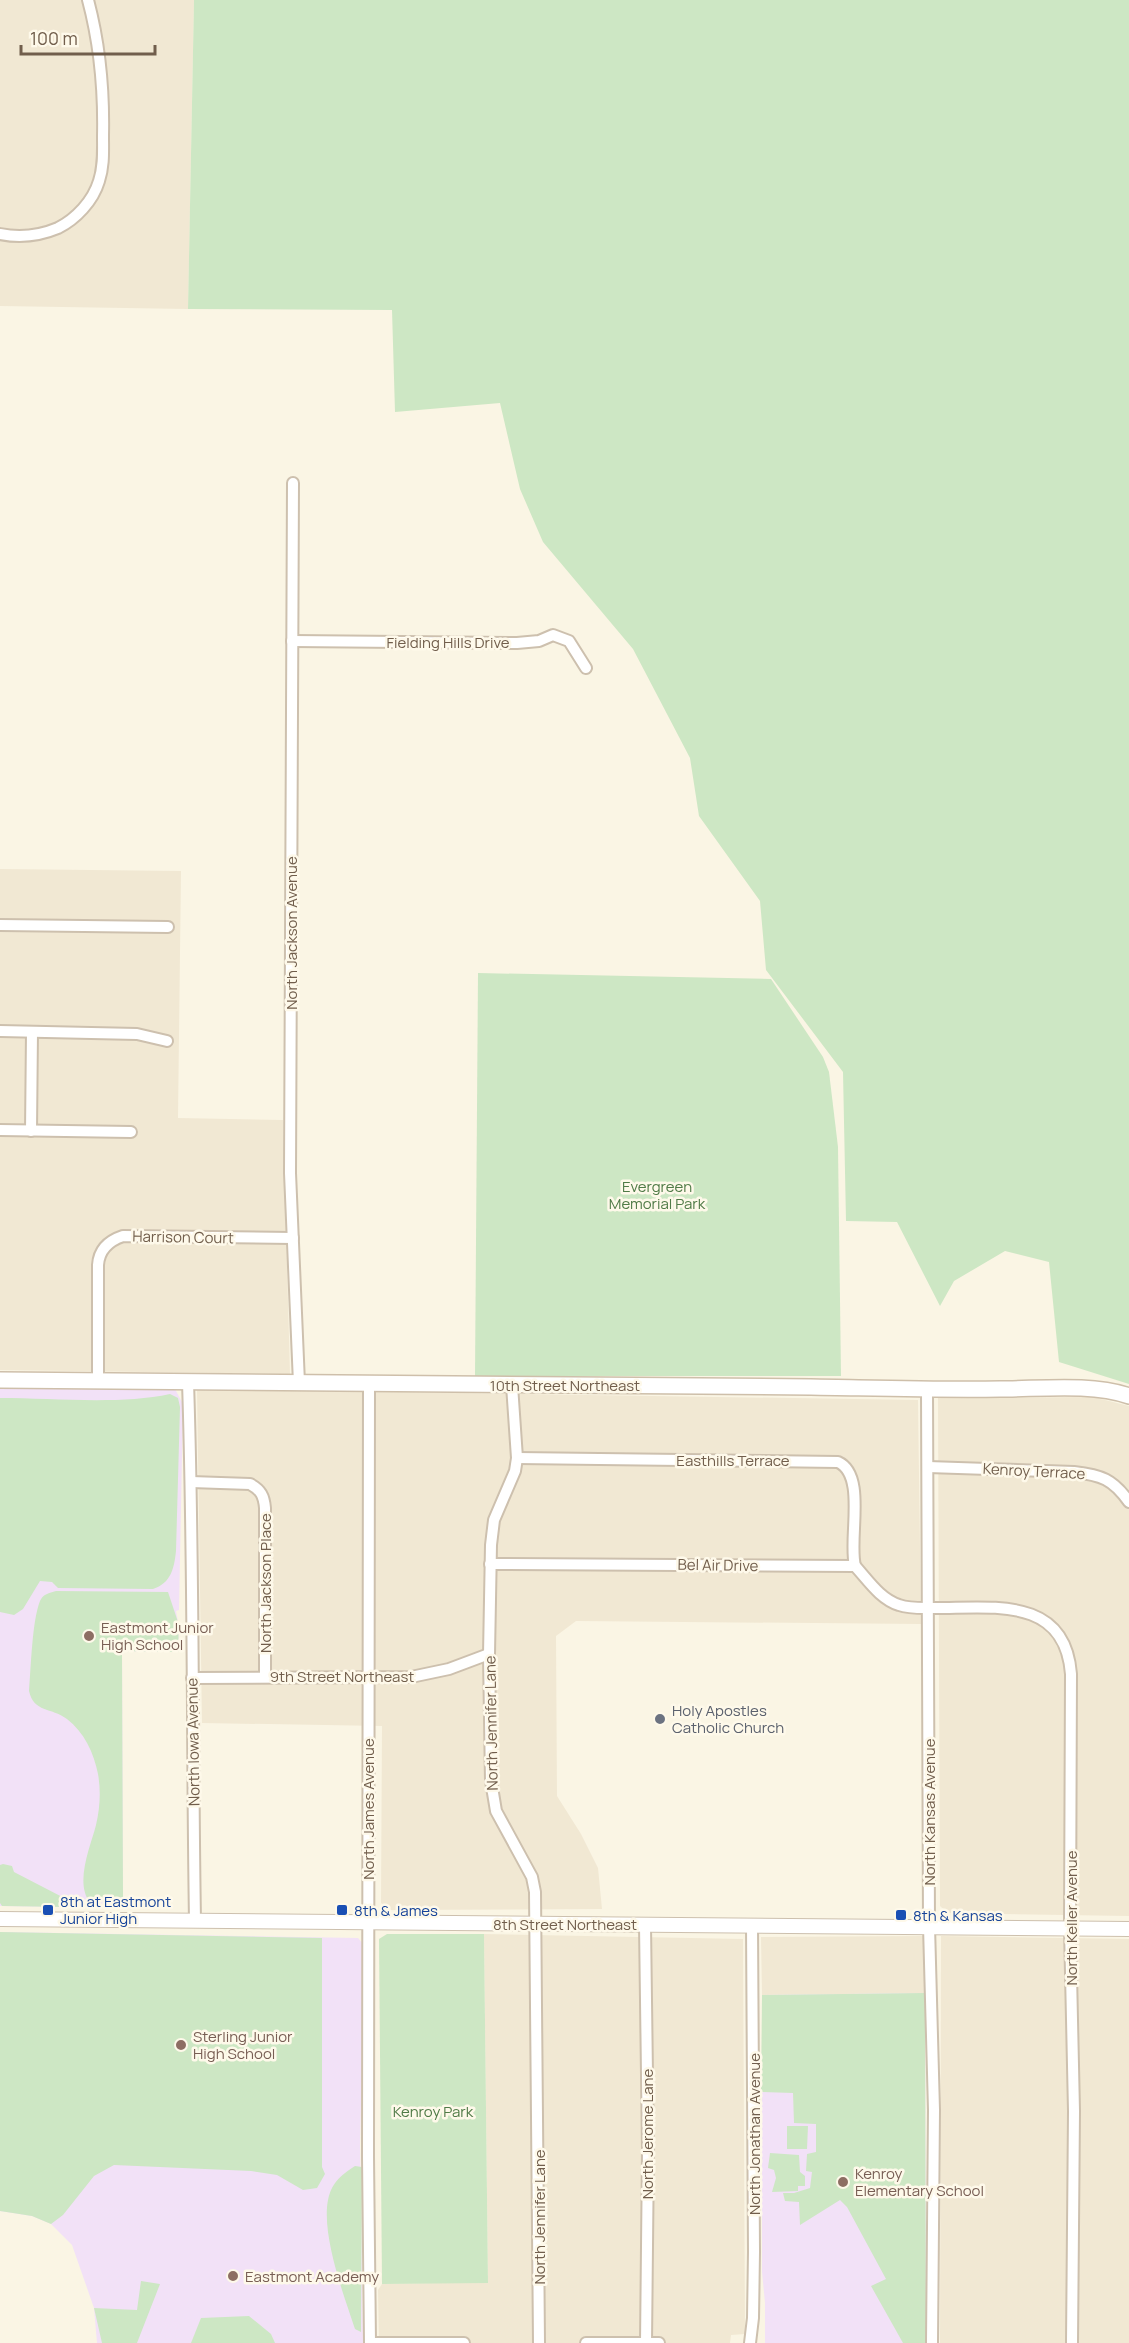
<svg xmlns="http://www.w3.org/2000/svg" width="1129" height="2343" font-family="Manrope,sans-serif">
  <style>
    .residential { fill: #f1e8d3 }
    .education { fill: #f2e1f7 }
    .green { fill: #cde7c4 }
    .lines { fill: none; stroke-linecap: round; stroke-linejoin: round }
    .minor-casing { stroke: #cdc0ae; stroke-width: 14 }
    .tertiary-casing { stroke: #cdc0ae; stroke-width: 16 }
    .secondary-casing { stroke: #cebfaa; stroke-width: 18 }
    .minor { stroke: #fff; stroke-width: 10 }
    .tertiary { stroke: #fff; stroke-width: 14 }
    .secondary { stroke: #fff; stroke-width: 15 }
    .education-dot { fill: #8d6e63; stroke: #fef9ea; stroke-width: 2 }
    .worship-dot { fill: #6b7280; stroke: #fef9ea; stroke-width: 2 }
    .transit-dot { fill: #1a4fb4; stroke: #fef9ea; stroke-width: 2 }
    .labels { text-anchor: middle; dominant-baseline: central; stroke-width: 5; stroke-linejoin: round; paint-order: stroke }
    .street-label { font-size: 15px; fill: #715e4c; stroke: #fef9ea }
    .park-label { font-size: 15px; fill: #507b47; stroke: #fef9ea }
    .education-label { font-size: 15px; fill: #785e54; stroke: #fef9ea; text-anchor: start }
    .worship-label { font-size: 15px; fill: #5b616d; stroke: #fef9ea; text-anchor: start }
    .transit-label { font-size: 15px; fill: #164399; stroke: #fef9ea; text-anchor: start }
  </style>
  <rect width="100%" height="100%" fill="#faf5e4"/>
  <g class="residential">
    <polygon points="0,0 194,0 188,309 0,306"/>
    <polygon points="0,869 181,871 178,1118 283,1120 290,1374 0,1370"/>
    <polygon points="197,1389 918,1400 921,1624 576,1621 556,1636 557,1796 581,1834 598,1868 602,1909 390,1910 381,1903 382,1726 202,1723"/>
    <polygon points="1093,1397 1129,1406 1129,1916 948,1913 940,1906 938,1398"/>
    <polygon points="484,1934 743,1939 745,2334 731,2335 730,2343 379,2343 378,2290 382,2284 488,2282"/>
    <polygon points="924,1936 925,1993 762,1995 761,1937"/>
    <polygon points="941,1936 1129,1939 1129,2343 940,2343"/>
  </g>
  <g class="education">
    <polygon points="0,1387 175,1389 183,1404 179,1610 176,1611 178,1622 179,1652 122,1651 123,1908 107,1903 66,1907 0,1906"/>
    <polygon points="0,1932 358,1938 365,1946 360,2144 363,2343 97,2343 94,2308 72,2245 51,2224 32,2216 0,2211"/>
    <polygon points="925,1993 926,2343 765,2343 765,2303 762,2272 762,1995"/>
  </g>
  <g class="green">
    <polygon points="194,0 1129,0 1129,1384 1059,1362 1049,1262 1005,1251 954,1281 940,1306 897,1222 846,1221 843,1072 766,970 760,901 699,816 690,758 633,649 543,542 520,489 500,403 395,412 392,310 188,309"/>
    <polygon points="478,973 771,979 823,1057 829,1072 838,1147 841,1376 475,1376"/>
    <path d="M170,1394L178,1398L180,1407L176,1551C174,1569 171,1583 153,1589L58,1588L52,1582L40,1581L23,1609L14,1615L0,1612V1398C52,1398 120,1405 170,1394Z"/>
    <path d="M56,1591L168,1592L178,1622L179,1652L122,1651L123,1897L110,1900L102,1898L100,1903L89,1901C75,1881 91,1845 96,1825C100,1808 101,1791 98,1774C94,1753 84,1732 67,1719C51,1707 34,1713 29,1691C31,1668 32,1621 40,1601C43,1594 49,1593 56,1591Z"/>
    <polygon points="3,1864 12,1866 14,1872 70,1901 71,1905 66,1907 2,1906 0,1903 0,1865"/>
    <polygon points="0,1932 322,1938 322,2167 325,2174 317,2188 303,2190 277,2175 251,2171 114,2165 94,2176 63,2215 51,2224 32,2216 0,2211"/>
    <polygon points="387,1934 484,1934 488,2283 382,2284 379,1939"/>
    <polygon points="925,1993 926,2343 903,2343 871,2286 886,2279 847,2207 840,2200 800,2225 799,2202 785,2201 783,2193 794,2193 810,2188 812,2172 806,2171 807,2154 816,2152 816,2124 794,2123 793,2093 761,2092 762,1995"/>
    <polygon points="787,2126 808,2126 807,2149 787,2149"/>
    <polygon points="770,2153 799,2155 800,2172 805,2176 805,2186 798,2186 798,2191 772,2192 776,2178 774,2170 768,2168"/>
    <path d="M355,2166L362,2167L361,2332L355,2329C344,2295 315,2221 332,2188C337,2178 346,2172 355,2166Z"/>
    <polygon points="141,2281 160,2284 137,2343 102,2343 94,2308 137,2310"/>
    <polygon points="249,2316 271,2334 275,2343 191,2343 201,2318"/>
  </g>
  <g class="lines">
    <defs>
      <g id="minor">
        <path d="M0,234C20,238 39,236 58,228C76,219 93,201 99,181C104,166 103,151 103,136C104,90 100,45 88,0"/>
        <polyline points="293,483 290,1173 299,1383"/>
        <polyline points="292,641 517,643 539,641 553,635 569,641 586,668"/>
        <polyline points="0,925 168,927"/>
        <polyline points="0,1031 137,1034 167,1041"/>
        <polyline points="0,1130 131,1132"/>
        <polyline points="31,1131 32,1032"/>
        <path d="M98,1381V1265C99,1250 108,1241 123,1236L293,1238"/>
        <path d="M188,1382C194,1562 192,1741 195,1921"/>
        <polyline points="369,1383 368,2157 370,2343"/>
        <polyline points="512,1385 517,1458 515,1471 494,1520 491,1545 489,1654 491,1781 496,1811 532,1877 535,1892 539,2343"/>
        <polyline points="927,1390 929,1926 934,2110 932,2343"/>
        <path d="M517,1458L838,1462C867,1475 848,1539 855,1566"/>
        <path d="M928,1467L1074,1472C1101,1475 1113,1479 1129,1502"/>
        <path d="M191,1482L250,1484C261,1490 264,1496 265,1508V1677"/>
        <path d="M490,1564L855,1566C868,1580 880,1599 899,1605C910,1609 924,1608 935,1608C993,1608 1065,1596 1071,1674L1070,1928L1074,2111L1072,2343"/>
        <polyline points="192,1678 411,1677 449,1669 489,1654"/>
        <polyline points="645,1925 648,2150 646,2343"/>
        <polyline points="370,2343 464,2343"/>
        <polyline points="586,2343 659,2343"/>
        <polyline points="750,2343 753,2318 754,2252 752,1925"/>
      </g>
      <polyline id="tertiary" points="0,1919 1129,1929"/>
      <path id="secondary" d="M0,1380L811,1387C874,1388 937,1390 1000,1389C1040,1389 1092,1383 1129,1396"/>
    </defs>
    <use href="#minor" class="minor-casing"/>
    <use href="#tertiary" class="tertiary-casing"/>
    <use href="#secondary" class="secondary-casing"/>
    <use href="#minor" class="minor"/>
    <use href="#tertiary" class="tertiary"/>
    <use href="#secondary" class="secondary"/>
  </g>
  <g class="education-dot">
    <circle cx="89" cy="1636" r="6"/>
    <circle cx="181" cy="2045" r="6"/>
    <circle cx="843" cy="2182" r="6"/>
    <circle cx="233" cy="2276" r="6"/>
  </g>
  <circle class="worship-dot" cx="660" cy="1719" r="6"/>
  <g class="transit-dot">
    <rect x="42" y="1904" width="12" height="12" rx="3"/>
    <rect x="336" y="1904" width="12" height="12" rx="3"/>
    <rect x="895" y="1909" width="12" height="12" rx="3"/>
  </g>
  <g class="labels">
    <g class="street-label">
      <text x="448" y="642">Fielding Hills Drive</text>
      <text transform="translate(291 933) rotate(-90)">North Jackson Avenue</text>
      <text transform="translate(183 1237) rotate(1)">Harrison Court</text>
      <text x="565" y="1385">10th Street Northeast</text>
      <text x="733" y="1460">Easthills Terrace</text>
      <text transform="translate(1034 1471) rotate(3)">Kenroy Terrace</text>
      <text transform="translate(718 1565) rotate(1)">Bel Air Drive</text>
      <text transform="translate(265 1583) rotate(-90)">North Jackson Place</text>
      <text x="342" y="1676">9th Street Northeast</text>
      <text transform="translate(491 1723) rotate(-91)">North Jennifer Lane</text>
      <text transform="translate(193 1742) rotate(-91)">North Iowa Avenue</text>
      <text transform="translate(368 1809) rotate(-90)">North James Avenue</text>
      <text transform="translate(929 1812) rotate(-90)">North Kansas Avenue</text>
      <text transform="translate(1071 1918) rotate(-90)">North Keller Avenue</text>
      <text x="565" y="1924">8th Street Northeast</text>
      <text transform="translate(647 2134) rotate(-90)">North Jerome Lane</text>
      <text transform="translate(754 2134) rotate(-90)">North Jonathan Avenue</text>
      <text transform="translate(539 2217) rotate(-90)">North Jennifer Lane</text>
    </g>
    <g class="park-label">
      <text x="657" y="1186">Evergreen<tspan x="657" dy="17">Memorial Park</tspan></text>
      <text x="433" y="2111">Kenroy Park</text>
    </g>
    <g class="education-label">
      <text x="101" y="1627">Eastmont Junior<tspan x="101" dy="17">High School</tspan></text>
      <text x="193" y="2036">Sterling Junior<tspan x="193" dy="17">High School</tspan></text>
      <text x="855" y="2173">Kenroy<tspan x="855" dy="17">Elementary School</tspan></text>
      <text x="245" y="2276">Eastmont Academy</text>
    </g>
    <g class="worship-label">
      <text x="672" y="1710">Holy Apostles<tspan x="672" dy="17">Catholic Church</tspan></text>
    </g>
    <g class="transit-label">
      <text x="60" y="1901">8th at Eastmont<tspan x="60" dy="17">Junior High</tspan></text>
      <text x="354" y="1910">8th &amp; James</text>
      <text x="913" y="1915">8th &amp; Kansas</text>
    </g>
  </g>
  <path d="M21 45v9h134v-9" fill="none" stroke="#715e4c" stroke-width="3"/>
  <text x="30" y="45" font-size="18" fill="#715e4c" stroke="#fef9ea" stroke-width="4.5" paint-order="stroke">100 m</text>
</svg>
